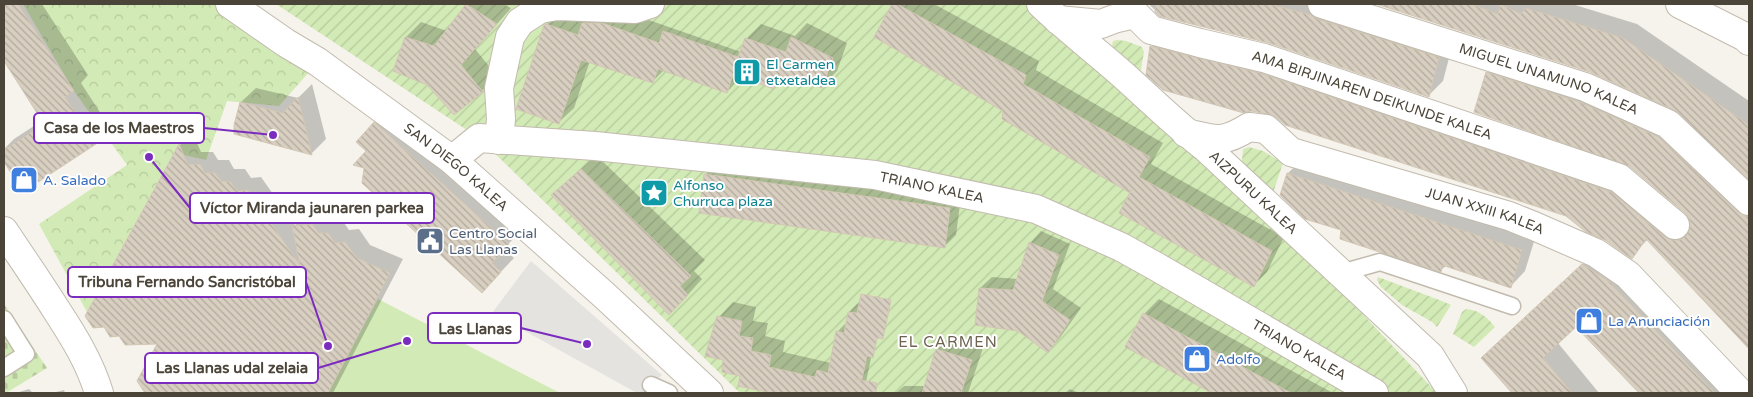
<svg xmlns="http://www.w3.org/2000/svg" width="1753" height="397" font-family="'Varela Round',sans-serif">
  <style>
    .cemetery { fill: url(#cemetery-stones) }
    .park { fill: url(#park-crowns) }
    .garden { fill: url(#garden-furrows) }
    .pitch { fill: #d2eab5 }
    .parking { fill: #e5e3e0 }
    .shadow { fill: #0003 }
    .building { fill: url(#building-back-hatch); stroke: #d3c7b4 }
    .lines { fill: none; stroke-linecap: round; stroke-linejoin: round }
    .service-casing { stroke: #c2bbae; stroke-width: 19 }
    .minor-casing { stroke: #c2bbae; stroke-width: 30 }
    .tertiary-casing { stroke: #c2bbae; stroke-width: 30 }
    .service { stroke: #fff; stroke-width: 16 }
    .minor { stroke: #fff; stroke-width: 28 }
    .tertiary { stroke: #fff; stroke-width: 28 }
    .labels { text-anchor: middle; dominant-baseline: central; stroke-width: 4; stroke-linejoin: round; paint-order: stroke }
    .culture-label { font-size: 14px; fill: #0d838f; stroke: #fff; text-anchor: start }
    .street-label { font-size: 14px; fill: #4b4439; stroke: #fff }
    .shop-label { font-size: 14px; fill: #366cbe; stroke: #fff; text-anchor: start }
    .service-label { font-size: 14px; fill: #4e5e75; stroke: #fff; text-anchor: start }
    .neighbourhood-label { font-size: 15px; letter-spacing: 1px; fill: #6e6250; stroke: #fff }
    .leader { fill: none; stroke: #7b2cbf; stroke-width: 2 }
    .callout-dot { fill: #7b2cbf; stroke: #fff; stroke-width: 2 }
    .callout { fill: #fff; stroke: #7b2cbf; stroke-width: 2 }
    .callout-label { font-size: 15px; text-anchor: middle; font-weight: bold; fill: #4b4439 }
  </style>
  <defs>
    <pattern id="cemetery-stones" width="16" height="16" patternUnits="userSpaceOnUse" patternTransform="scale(1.25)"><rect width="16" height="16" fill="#d2eab5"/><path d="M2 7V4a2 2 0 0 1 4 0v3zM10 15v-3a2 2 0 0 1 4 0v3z" fill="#b6ca9c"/></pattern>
    <pattern id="park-crowns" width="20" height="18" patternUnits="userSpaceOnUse" patternTransform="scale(1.25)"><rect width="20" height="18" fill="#d2eab5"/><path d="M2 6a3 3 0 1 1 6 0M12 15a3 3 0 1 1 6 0" fill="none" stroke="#b6ca9c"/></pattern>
    <pattern id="garden-furrows" width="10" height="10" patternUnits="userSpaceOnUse" patternTransform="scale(1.25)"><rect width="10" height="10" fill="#d2eab5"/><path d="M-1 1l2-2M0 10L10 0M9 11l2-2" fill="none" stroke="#b6ca9c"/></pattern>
    <pattern id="building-back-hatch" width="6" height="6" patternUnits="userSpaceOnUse" patternTransform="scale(1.25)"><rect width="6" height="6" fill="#d8cfc1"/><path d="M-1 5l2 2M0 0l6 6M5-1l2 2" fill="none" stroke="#b1aa9e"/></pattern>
  </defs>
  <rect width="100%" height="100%" fill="#f6f3ec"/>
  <polygon class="cemetery" points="4,304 47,368 6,393 4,393"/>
  <polygon class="park" points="23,4 230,4 318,62 279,106 227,101 206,160 184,155 171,158 87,312 39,224 127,165 74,91"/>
  <g class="garden">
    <polygon points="276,4 1042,4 1206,148 1437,393 740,393 479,138"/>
    <polygon points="1117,40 1126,41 1142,47 1144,52 1140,75 1114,51 1112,46 1113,41"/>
    <polygon points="1249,147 1263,151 1283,163 1273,193 1247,168 1242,161 1243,149"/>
    <polygon points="1378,277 1442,301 1451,305 1437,327 1432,322 1402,305 1381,287 1377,280"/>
    <path d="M1466,309C1479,310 1487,317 1495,327L1474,347L1453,334L1462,312Z"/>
  </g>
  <polygon class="pitch" points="378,299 560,393 328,393"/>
  <polygon class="parking" points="531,261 662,375 643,393 637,393 492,313"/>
  <g class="shadow">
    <polygon points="4,4 42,4 88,75 81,83 110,128 96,143 23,190 4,160 4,149 14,139 43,120 4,59"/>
    <polygon points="467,4 503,4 511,8 475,49 497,76 482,91 428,84 394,71 406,37 421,22 447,31"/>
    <polygon points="893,4 934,4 1039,61 1036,70 1163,143 1151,164 1284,237 1267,272 1254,285 1134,188 1005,110 876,36"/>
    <polygon points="1149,4 1330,4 1453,43 1443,81 1428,96 1269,42 1160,15"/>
    <polygon points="1377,4 1572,4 1637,24 1749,101 1749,178 1675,109 1590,71"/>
    <polygon points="617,9 741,52 746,39 761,24 795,36 807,23 847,43 837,71 822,86 786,75 774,88 742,76 727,92 664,70 652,82 590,61 574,108 559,122 545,26 560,11"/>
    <polygon points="1166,32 1626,178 1688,227 1692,226 1691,219 1686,213 1629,165 1487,73 1502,58 1594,88 1749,195 1749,347 1648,239 1631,257 1566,215 1277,116 1152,47"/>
    <polygon points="312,84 326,139 312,153 235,133 241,102 256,88 298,98"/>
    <polygon points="388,110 521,230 504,249 514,258 495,278 368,151 375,123"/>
    <polygon points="192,132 201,152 213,152 218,160 229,160 234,169 245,169 251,178 261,177 295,225 307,213 326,211 332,221 342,220 349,230 359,229 370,245 403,259 333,393 146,393 138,381 159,343 120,335 86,316 180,145"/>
    <polygon points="596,155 705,260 694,271 702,279 684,299 553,195"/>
    <polygon points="1303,159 1536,235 1525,271 1511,286 1447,265 1441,270 1342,229 1288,173"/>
    <polygon points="717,163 961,197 956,235 945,246 705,175"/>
    <polygon points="1041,231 1070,244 1053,289 1081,308 1059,339 1048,351 980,288 992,277 1018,279 1030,243"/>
    <polygon points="1598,250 1743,393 1640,393 1576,325 1558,343 1599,393 1513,393 1483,358"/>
    <polygon points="864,297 883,301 866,382 855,393 763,393 763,390 725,359 719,317 733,302 756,307 753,321 768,323 765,336 785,341 783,352 831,363 837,332 847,322 849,312"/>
    <polygon points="1159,299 1333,393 1214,393 1127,346 1144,314"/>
    <polygon points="949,338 983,348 968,393 896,393 904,386 926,386 937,350"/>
    <polygon points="29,389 33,393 16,393"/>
    <polygon points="1070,389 1079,393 1065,393"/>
    <polygon points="64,390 65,393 52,393"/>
  </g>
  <g class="building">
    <polygon points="4,4 18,4 74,91 65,97 96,144 23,192 4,162 4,150 44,124 4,61"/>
    <polygon points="466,4 497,24 461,65 483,92 454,115 427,85 393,71 405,37 434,46"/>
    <polygon points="892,4 897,4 1026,75 1023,84 1150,157 1139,177 1272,251 1254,287 1119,213 1131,190 1130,193 1002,119 1003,111 874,37"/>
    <polygon points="1156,4 1269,4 1311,15 1317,19 1439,57 1429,97 1269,43 1159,16 1155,12"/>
    <polygon points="1376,4 1471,4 1498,14 1500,4 1521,14 1526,8 1623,38 1749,125 1749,180 1674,110 1590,72"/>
    <polygon points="582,23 602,23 659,43 663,31 738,57 745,38 786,52 791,37 833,58 822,88 779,75 774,89 733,75 727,93 658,69 653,83 581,60 559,124 516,109 544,25 546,24 578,35"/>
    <polygon points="1150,46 1260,73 1611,192 1665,237 1672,240 1680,240 1687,235 1690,227 1689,219 1685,213 1629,166 1474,112 1486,72 1579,102 1659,137 1738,212 1745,216 1749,216 1749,349 1646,239 1632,259 1605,240 1586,232 1566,216 1285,125 1277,118 1268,114 1251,111 1244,113 1163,90 1146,75"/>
    <polygon points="298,97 312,155 234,134 234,125 240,102 283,113"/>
    <polygon points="374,122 509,244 492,263 501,272 482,293 362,183 364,168 353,165 366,151 356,142"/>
    <polygon points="179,144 188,165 200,164 205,173 215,173 221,181 231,182 237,191 248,190 300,265 292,226 312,224 319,233 328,233 335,243 345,242 357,258 390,273 328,393 145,393 137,381 157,344 125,345 119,336 110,337 104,327 93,328 85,316"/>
    <polygon points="581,169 691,276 680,286 688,295 669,315 551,195"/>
    <polygon points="1287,173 1522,250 1511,288 1442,265 1441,272 1340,239 1341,230 1305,219 1280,195"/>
    <polygon points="704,174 950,208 945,248 699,213"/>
    <polygon points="1029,242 1059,255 1042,301 1070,320 1048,353 1018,331 975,325 979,288 1013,290"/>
    <polygon points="1582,264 1613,284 1612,285 1715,393 1639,393 1576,327 1543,358 1572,393 1512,393 1481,358"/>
    <polygon points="861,294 891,300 883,339 877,338 873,358 867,356 862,379 855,379 877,383 876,393 771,393 738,386 740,376 722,372 723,360 705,356 717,316 742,321 739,336 753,338 751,351 771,355 769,367 815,377 817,370 828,373 836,331 844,333 848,312 857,313"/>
    <polygon points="1143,313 1291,393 1212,393 1125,347"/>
    <polygon points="936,349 972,360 961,393 922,393"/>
  </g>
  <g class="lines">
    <defs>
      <g id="service">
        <polyline points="1341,273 1380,262 1512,306"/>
        <polyline points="4,319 26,354 4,368"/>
        <polyline points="651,385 669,393"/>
      </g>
      <g id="minor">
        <path id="s1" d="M230,4L286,43L318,62L452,160L604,295L709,393"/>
        <path id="s2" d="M1041,4C1067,29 1095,50 1122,74C1150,99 1176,125 1206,148L1430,356L1453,393"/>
        <path id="s3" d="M1322,4L1585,87L1668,124L1749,201"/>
        <path id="s4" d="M1058,20L1101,24L1114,19L1135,14L1151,30L1200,43L1264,58L1619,178L1675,225"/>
        <path id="s5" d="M1186,133C1216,140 1222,144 1249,127L1266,129L1291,152L1509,216L1534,226L1596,253L1628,275L1740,393"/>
        <polyline points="499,140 501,119 499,88 510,37 520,22 540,9 557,6 635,9 650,4"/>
        <path id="s6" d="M452,160L479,138L595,146L875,175L1036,209L1121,247L1157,267L1374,393"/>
        <path d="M4,231C22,258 40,284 57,311C74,337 90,363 99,393"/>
      </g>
      <polyline id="tertiary" points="1680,4 1745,37 1749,41"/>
    </defs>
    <use href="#service" class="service-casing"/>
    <use href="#minor" class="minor-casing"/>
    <use href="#tertiary" class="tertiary-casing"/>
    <use href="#service" class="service"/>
    <use href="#minor" class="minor"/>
    <use href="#tertiary" class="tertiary"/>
  </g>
  <defs>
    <symbol id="building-square" viewBox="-11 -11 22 22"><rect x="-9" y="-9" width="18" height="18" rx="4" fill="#0f9aa8" stroke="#fff"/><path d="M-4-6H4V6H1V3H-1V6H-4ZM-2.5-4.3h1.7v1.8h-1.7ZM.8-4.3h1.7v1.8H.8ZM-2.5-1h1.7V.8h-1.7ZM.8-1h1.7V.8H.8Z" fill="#fff"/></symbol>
    <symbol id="shop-square" viewBox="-11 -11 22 22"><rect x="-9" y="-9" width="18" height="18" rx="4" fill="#3f7fe0" stroke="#fff"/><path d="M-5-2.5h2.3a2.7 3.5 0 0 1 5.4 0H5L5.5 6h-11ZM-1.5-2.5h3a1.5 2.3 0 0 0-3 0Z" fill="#fff"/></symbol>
    <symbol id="sight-square" viewBox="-11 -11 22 22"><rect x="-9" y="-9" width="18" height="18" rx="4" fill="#0f9aa8" stroke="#fff"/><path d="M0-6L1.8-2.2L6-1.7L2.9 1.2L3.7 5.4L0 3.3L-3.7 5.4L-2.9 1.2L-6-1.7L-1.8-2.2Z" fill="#fff"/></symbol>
    <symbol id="civic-square" viewBox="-11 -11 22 22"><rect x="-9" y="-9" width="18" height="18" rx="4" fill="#5c6f8a" stroke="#fff"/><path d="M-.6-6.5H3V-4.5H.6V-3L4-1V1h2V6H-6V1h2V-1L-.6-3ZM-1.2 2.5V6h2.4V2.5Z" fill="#fff"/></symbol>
  </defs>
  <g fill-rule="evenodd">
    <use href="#building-square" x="731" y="56" width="32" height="32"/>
    <use href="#shop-square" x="8" y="164" width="32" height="32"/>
    <use href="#sight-square" x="638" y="177" width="32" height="32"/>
    <use href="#civic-square" x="414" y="225" width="32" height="32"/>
    <use href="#shop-square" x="1573" y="305" width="32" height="32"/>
    <use href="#shop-square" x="1181" y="343" width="32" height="32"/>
  </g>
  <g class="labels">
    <g class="culture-label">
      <text x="766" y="64">El Carmen<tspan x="766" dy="16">etxetaldea</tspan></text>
      <text x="673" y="185">Alfonso<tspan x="673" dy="16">Churruca plaza</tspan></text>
    </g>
    <g class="street-label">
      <text stroke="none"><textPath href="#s3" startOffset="239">MIGUEL UNAMUNO KALEA</textPath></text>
      <text stroke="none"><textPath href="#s4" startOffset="332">AMA BIRJINAREN DEIKUNDE KALEA</textPath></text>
      <text stroke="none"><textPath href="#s1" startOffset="279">SAN DIEGO KALEA</textPath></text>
      <text stroke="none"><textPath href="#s6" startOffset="491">TRIANO KALEA</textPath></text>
      <text stroke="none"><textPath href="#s2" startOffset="284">AIZPURU KALEA</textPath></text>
      <text stroke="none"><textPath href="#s5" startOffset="320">JUAN XXIII KALEA</textPath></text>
      <text stroke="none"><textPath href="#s6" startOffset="896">TRIANO KALEA</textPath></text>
    </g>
    <g class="shop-label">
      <text x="43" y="180">A. Salado</text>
      <text x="1608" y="321">La Anunciación</text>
      <text x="1216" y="359">Adolfo</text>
    </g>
    <g class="service-label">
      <text x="449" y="233">Centro Social<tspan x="449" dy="16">Las Llanas</tspan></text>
    </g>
    <g class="neighbourhood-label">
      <text x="948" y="342">EL CARMEN</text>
    </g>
  </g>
  <path class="leader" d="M273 135L204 128M149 157L190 208M328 346L306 282M587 344L521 328M407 341L318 368"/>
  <g class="callout-dot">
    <circle cx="273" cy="135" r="5"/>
    <circle cx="149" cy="157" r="5"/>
    <circle cx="328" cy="346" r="5"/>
    <circle cx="587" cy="344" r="5"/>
    <circle cx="407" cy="341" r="5"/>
  </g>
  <g class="callout">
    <rect x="34" y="113" width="170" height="30" rx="5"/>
    <rect x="190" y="193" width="244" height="30" rx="5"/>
    <rect x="68" y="267" width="238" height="30" rx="5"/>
    <rect x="428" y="313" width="93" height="30" rx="5"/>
    <rect x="145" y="353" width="173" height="30" rx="5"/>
  </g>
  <g class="callout-label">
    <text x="119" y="133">Casa de los Maestros</text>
    <text x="312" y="213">Víctor Miranda jaunaren parkea</text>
    <text x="187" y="287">Tribuna Fernando Sancristóbal</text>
    <text x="475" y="334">Las Llanas</text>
    <text x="232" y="373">Las Llanas udal zelaia</text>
  </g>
  <rect width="1753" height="397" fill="none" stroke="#4b4439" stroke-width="10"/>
</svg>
